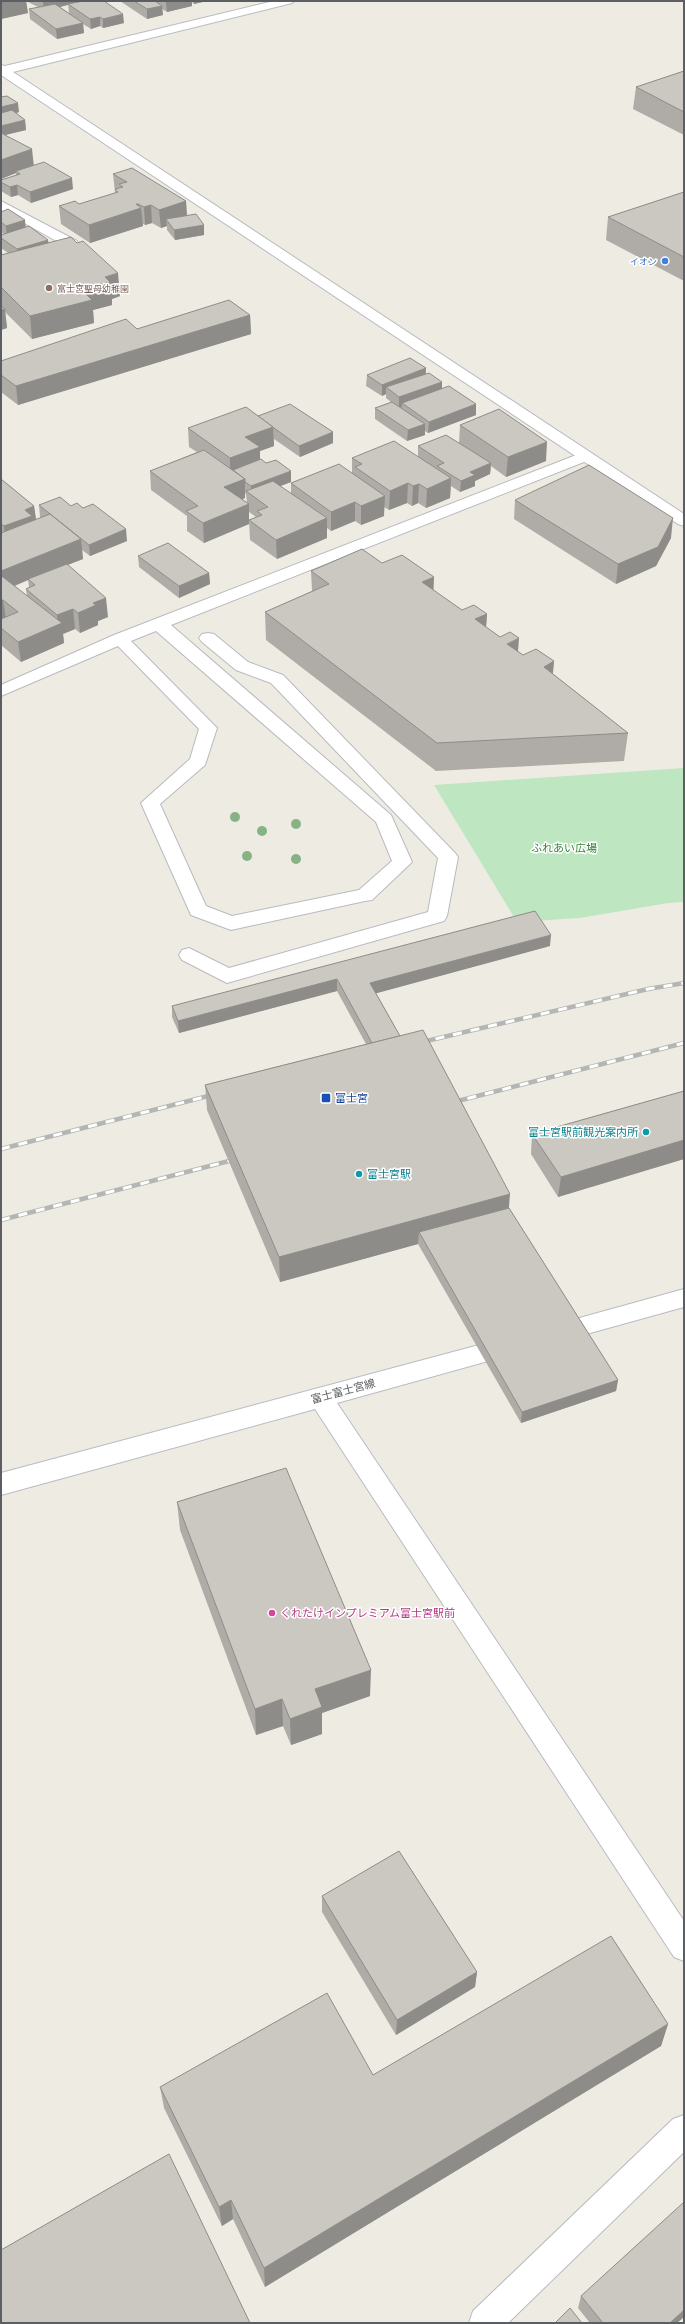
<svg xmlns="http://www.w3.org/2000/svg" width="685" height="2324" font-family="'Public Sans','Noto Sans JP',sans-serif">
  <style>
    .green { fill: #bee6c0 }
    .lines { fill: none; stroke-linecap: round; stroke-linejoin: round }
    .street-casing { stroke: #b8babf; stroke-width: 2 }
    .secondary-casing { stroke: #b8bbc1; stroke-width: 2 }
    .street { fill: #fff; fill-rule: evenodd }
    .secondary { fill: #fff; fill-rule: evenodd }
    .rail-casing { stroke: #b4b5b5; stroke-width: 4.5 }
    .rail { stroke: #fff; stroke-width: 3; stroke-dasharray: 9; stroke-linecap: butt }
    .tree { fill: #87b285 }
    .wall { fill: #afaca7; fill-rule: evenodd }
    .shaded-wall { fill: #8e8c88 }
    .building { fill: #cbc8c2; stroke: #8e8c88 }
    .shop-dot { fill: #3f7fe0; stroke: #fff; stroke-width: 1.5 }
    .education-dot { fill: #8d6e63; stroke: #fff; stroke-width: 1.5 }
    .transit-dot { fill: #1a4fb4; stroke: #fff; stroke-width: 1.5 }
    .culture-dot { fill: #0f9aa8; stroke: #fff; stroke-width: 1.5 }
    .hotel-dot { fill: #d1479c; stroke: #fff; stroke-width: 1.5 }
    .labels { text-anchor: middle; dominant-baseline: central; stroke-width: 3; stroke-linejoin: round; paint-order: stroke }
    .far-shop-label { font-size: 9px; fill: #366cbe; stroke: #fff; text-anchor: end }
    .far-education-label { font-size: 9px; fill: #785e54; stroke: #fff; text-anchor: start }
    .park-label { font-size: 11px; fill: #328339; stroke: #fff }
    .transit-label { font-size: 11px; fill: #164399; stroke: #fff; text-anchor: start }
    .culture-label { font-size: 11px; fill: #0d838f; stroke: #fff; text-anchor: end }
    .street-label { font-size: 11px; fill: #5b5e63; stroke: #fff }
    .hotel-label { font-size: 11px; fill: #b23c85; stroke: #fff; text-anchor: start }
  </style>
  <rect width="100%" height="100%" fill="#eeece2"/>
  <polygon class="green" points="684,768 684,902 668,903 580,918 517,922 434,785"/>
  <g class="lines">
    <defs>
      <g id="street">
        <polygon points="1,201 77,241 79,244 72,248 67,247 1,210"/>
        <path d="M584,452L589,454L592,457L589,460L171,625L391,815L412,862L372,900L365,901L231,930L191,915L141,803L190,759L199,729L118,646L1,696V685L114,635ZM156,631L376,822L392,861L359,890L232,916L206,906L160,804L205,765L217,728L131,641Z"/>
        <polygon points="208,633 214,634 248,662 283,675 455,853 458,857 447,916 444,921 227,983 182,960 179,955 182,950 189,948 229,968 428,912 438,858 271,683 236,670 202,642 199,638 202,634"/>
        <polygon points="684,2115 684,2152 508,2323 469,2323 473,2311 673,2119"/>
      </g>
      <g id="secondary">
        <polygon points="274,1 294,1 292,3 13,72 684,514 684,526 678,524 1,75 1,65 5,66"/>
        <polygon points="684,1289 684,1307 554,1343 546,1341 542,1334 546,1327 554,1325"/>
        <polygon points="509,1337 517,1339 521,1346 517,1353 337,1403 684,1921 684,1961 674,1957 315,1409 1,1495 1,1473"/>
      </g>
    </defs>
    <use href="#street" class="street-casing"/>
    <use href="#secondary" class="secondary-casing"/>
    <use href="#street" class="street"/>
    <use href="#secondary" class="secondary"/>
    <defs>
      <g id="rail">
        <polyline points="418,1043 648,989 684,983"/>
        <polyline points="450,1103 684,1043"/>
        <polyline points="1,1149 216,1094"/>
        <polyline points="1,1220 229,1161"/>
      </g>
    </defs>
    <use href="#rail" class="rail-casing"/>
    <use href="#rail" class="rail"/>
  </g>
  <g class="tree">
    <circle cx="235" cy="817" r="5"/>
    <circle cx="296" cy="824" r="5"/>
    <circle cx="262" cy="831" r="5"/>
    <circle cx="247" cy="856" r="5"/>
    <circle cx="296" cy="859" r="5"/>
  </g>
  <g class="wall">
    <polygon points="1,1 78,1 79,2 60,7 69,13 68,4 124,23 103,28 100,26 91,29 83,24 84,33 57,39 30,19 29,9 38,7 26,1 28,13 1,19"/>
    <polygon points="120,1 207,1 194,4 192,2 192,6 167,12 162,9 163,15 147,19"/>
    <polygon points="684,71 684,135 633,109 636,87"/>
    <polygon points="1,97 19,112 16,113 25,120 26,130 5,135 34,165 73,189 31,203 18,195 11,197 1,191 1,180 16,175 16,173 1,179"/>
    <polygon points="113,174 186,201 187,216 204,225 204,235 175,240 167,230 167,226 161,228 152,223 145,225 142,223 143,226 90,243 61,224 59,206 79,204 115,193"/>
    <polygon points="684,192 684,281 606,240 608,217"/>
    <polygon points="1,212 49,243 120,296 112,299 112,305 93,310 94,323 32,339 5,312 7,328 1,330 1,255 8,253 1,248 1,235 4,234 1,232"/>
    <polygon points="250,315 251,334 18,405 1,392 1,361 137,329"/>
    <polygon points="426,368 426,374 442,382 442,389 476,404 476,415 428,433 425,431 425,435 407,441 375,419 375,408 391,402 386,398 386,394 382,396 366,386 367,375"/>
    <path d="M258,416L333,432V443L300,457L274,439V446L260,451V460L291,482L280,486L291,494V483L352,473V458L418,456V446L459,443L460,425L546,461L506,477L491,466L490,474L475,481V486L460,492L451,486L450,498L426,508L418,503L412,506L407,503L389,510L384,507V516L361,525L355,521L331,531L327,528V538L277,559L250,540L249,520L256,517L249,512V524L204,543L187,531V516L151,490L150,471L197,452L189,447L188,428ZM245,493L246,494L247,503L242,499L245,498Z"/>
    <path d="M1,479L34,506L36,520L41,518L40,517L39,505L71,506L127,541L90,556L82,550L83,559L67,565L108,617L98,621V625L80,633L75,629L63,634L64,643L21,662L1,645ZM28,580L29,587L26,589L27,596L15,586Z"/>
    <polygon points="515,500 671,538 656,566 616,584 514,519"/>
    <polygon points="138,556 209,573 210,584 179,598 139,567"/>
    <polygon points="382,563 433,590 462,610 487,614 486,627 523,655 554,661 553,674 628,733 624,761 436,771 266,640 265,612 312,591 311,571"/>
    <polygon points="550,946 376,993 400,1036 618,1380 616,1391 521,1423 418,1244 280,1282 207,1110 205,1085 366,1044 337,991 179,1033 172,1017 172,1006"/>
    <polygon points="684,1091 684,1159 558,1197 531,1154 532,1134"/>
    <polygon points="177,1502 370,1696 322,1713 322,1734 291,1745 283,1726 256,1735 180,1530"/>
    <polygon points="322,1896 477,1972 475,1987 396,2035 322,1912"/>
    <polygon points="668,2024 661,2046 265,2287 233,2219 222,2226 164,2108 160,2087 373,2075"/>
    <polygon points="581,2296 684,2317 677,2323 590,2323 578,2308"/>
  </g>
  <g class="shaded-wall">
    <polygon points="6,1 26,1 28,13 1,19 1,2"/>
    <polygon points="45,1 78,1 79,2 44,11 43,2"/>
    <polygon points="172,1 192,1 192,6 167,12 166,2"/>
    <polygon points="194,1 207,1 194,4"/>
    <polygon points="162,6 163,15 147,19 147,9"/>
    <polygon points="123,14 124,23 103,28 103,19"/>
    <polygon points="100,17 100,26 91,29 90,19"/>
    <polygon points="83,23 84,33 57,39 56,29"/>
    <polygon points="18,103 19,112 1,118 1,107"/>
    <polygon points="25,120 26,130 1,136 1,126"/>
    <polygon points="32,149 34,167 16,171 16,173 1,179 1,160"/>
    <polygon points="72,178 73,189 31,203 30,192"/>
    <polygon points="17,185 18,195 11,197 10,187"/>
    <polygon points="186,201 187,219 166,219 167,226 161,228 159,210"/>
    <polygon points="138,204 138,209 141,208 143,226 90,243 89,225"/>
    <polygon points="151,205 152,223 145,225 144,207"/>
    <polygon points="25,220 26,230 7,236 6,226"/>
    <polygon points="204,225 204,235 175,240 174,230"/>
    <polygon points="48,240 50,250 19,260 17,249"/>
    <polygon points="118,273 120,296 112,299 112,305 93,310 94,323 32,339 30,316 105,277"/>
    <polygon points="5,309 7,328 1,330 1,310"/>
    <polygon points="250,315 251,334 18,405 16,386"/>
    <polygon points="426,368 425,379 386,387 386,394 382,396 382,385"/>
    <polygon points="442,382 442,393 402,403 402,407 399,408 399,397"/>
    <polygon points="476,404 476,415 428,433 429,422"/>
    <polygon points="425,424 425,435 407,441 408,430"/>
    <polygon points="273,427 274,446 260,451 260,466 230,472 230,458 245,437"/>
    <polygon points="333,432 333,443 300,457 299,446"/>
    <polygon points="547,442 546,461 506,477 508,457"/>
    <polygon points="491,463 490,474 475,481 475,486 460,492 461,481 470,472"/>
    <polygon points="291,471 291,482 254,496 251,494 251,486"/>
    <polygon points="451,478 450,498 426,508 427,489"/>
    <polygon points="245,479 245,498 225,506 224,487"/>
    <polygon points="408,483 407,503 389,510 390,491"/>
    <polygon points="419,484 418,503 412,506 413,486"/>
    <polygon points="385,496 384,516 361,525 361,506"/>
    <polygon points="355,502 355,521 331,531 331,512"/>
    <polygon points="249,504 249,524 204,543 203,523"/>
    <polygon points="34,506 37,526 6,546 4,526 25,510"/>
    <polygon points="327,518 327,538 277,559 276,540"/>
    <polygon points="673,518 671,538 656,566 616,584 618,564"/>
    <polygon points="126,529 127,541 90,556 89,545"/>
    <polygon points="81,539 83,559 29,580 28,579 28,580 1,591 1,571"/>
    <polygon points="209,573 210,584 179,598 179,586"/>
    <polygon points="434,577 433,605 422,582"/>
    <polygon points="106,598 108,617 98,621 98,625 80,633 78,613 93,603"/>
    <polygon points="1,600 3,600 6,619 1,621"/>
    <polygon points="73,609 75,629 63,634 64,643 21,662 18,642 58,625 57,615"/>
    <polygon points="487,614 485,641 475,619"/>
    <polygon points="519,638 517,666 507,644"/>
    <polygon points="554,661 551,689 544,667"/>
    <polygon points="551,935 550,946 370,995 370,983"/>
    <polygon points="337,979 337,991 179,1033 178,1021"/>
    <polygon points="684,1140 684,1159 558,1197 561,1177"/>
    <polygon points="510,1194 508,1219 419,1232 418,1244 280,1282 279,1257"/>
    <polygon points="618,1380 616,1391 521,1423 522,1412"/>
    <polygon points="371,1670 370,1696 322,1713 322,1734 291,1745 290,1719 315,1689"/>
    <polygon points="282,1699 283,1726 256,1735 255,1709"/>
    <polygon points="477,1972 475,1987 396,2035 397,2020"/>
    <polygon points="668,2024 661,2046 265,2287 264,2268"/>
    <polygon points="231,2200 233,2219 222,2226 219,2207"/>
    <polygon points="684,2310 684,2317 677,2323 670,2323"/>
  </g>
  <g class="building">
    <polygon points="83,1 104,1 123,14 103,19 100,17 90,19 68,4"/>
    <polygon points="134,1 155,1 162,6 147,9"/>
    <polygon points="164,1 172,1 166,2"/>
    <polygon points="55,4 83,23 56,29 29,9"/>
    <polygon points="684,71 684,112 636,87"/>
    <polygon points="7,96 18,103 1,107 1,97"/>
    <polygon points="12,110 25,120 1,126 1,113"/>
    <polygon points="1,133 32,149 1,160"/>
    <polygon points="44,162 72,178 30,192 17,185 10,187 1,182 1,180 20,174 16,171"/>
    <polygon points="132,168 186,201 159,210 151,205 144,207 138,204 136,204 141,208 89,225 59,206 75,201 79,204 118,192 115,189 123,187 119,184 127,182 113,174"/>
    <polygon points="684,192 684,257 608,217"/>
    <polygon points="8,209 25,220 6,226 1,222 1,212"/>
    <polygon points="196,214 204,225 174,230 166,219"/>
    <polygon points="29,226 48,240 17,249 1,238 1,235"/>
    <polygon points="71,237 77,243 83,241 118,273 105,277 110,282 81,289 92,300 30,316 1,287 1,255"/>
    <polygon points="229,300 250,315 16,386 1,375 1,361 126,319 137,329"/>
    <polygon points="1,306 5,309 1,310"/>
    <polygon points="410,358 426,368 382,385 367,375"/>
    <polygon points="429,373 442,382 399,397 386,387"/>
    <polygon points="449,386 476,404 429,422 402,403"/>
    <polygon points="392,402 425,424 408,430 375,408"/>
    <polygon points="290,404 333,432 299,446 274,428 273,427 258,416"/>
    <polygon points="246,407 273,427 245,437 260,447 230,458 188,428"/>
    <polygon points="499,409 547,442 508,457 460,425"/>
    <polygon points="446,435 491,463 470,472 475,475 461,481 437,466 444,463 418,446"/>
    <polygon points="394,441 451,478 427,489 419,484 413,486 408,483 390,491 355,467 362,464 352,458"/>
    <polygon points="204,450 245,479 224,487 249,504 203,523 186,511 198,506 150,471"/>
    <polygon points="261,459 266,463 276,460 291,471 251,486 245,482 245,479 233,470"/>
    <polygon points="339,464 385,496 361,506 355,502 331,512 291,483"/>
    <polygon points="589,465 673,518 658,547 618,564 515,500"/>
    <polygon points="1,479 34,506 25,510 32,516 4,526 1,524"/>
    <polygon points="273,481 327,518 276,540 249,520 262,515 257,511 268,507 246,491"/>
    <polygon points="60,497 71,506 77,503 83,508 93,504 126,529 89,545 39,505"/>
    <polygon points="50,514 81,539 1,571 1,533"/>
    <polygon points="168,543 209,573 179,586 138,556"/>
    <polygon points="362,549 382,563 402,555 434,577 422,582 462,610 474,605 487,614 475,619 500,637 510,632 519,638 507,644 523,655 536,649 554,661 544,667 628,733 437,743 265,612 329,584 311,571"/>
    <polygon points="67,564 106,598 93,603 96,605 78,613 73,609 57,615 26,589 35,585 28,579"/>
    <polygon points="1,577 3,577 62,623 18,642 1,628 1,619 18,612 3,600 1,600"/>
    <polygon points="535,911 551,935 370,983 400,1036 372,1043 337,979 178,1021 172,1006"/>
    <polygon points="423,1030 510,1194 279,1257 205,1085"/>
    <polygon points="684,1091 684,1140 561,1177 532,1134"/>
    <polygon points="509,1208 618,1380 522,1412 419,1232"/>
    <polygon points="286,1468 371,1670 315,1689 322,1707 290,1719 282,1699 255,1709 177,1502"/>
    <polygon points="399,1851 477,1972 397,2020 322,1896"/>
    <polygon points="611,1936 668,2024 264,2268 231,2200 219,2207 160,2087 327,1993 373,2075"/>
    <polygon points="169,2154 250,2323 1,2323 1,2250"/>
    <polygon points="684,2202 684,2310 670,2323 603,2323 581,2296"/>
    <polygon points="570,2308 582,2323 555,2323"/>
  </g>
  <circle class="shop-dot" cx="665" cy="261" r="4"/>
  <circle class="education-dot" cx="49" cy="288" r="4"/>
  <rect class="transit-dot" x="321" y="1093" width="10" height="10" rx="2"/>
  <g class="culture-dot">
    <circle cx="646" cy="1132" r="4"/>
    <circle cx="359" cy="1174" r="4"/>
  </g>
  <circle class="hotel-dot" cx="272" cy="1613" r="4"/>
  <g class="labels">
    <g class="far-shop-label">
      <text x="657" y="261">イオン</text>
    </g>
    <g class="far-education-label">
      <text x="57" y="288">富士宮聖母幼稚園</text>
    </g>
    <g class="park-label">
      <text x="564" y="848">ふれあい広場</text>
    </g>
    <g class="transit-label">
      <text x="335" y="1098">富士宮</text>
    </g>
    <g class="culture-label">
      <text x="638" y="1132">富士宮駅前観光案内所</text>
      <text x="367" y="1174" text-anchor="start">富士宮駅</text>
    </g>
    <g class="street-label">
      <text transform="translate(343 1391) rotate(-15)">富士富士宮線</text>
    </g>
    <g class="hotel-label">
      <text x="280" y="1613">くれたけインプレミアム富士宮駅前</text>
    </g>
  </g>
  <rect width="685" height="2324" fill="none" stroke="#5b5e63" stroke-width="4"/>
</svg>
